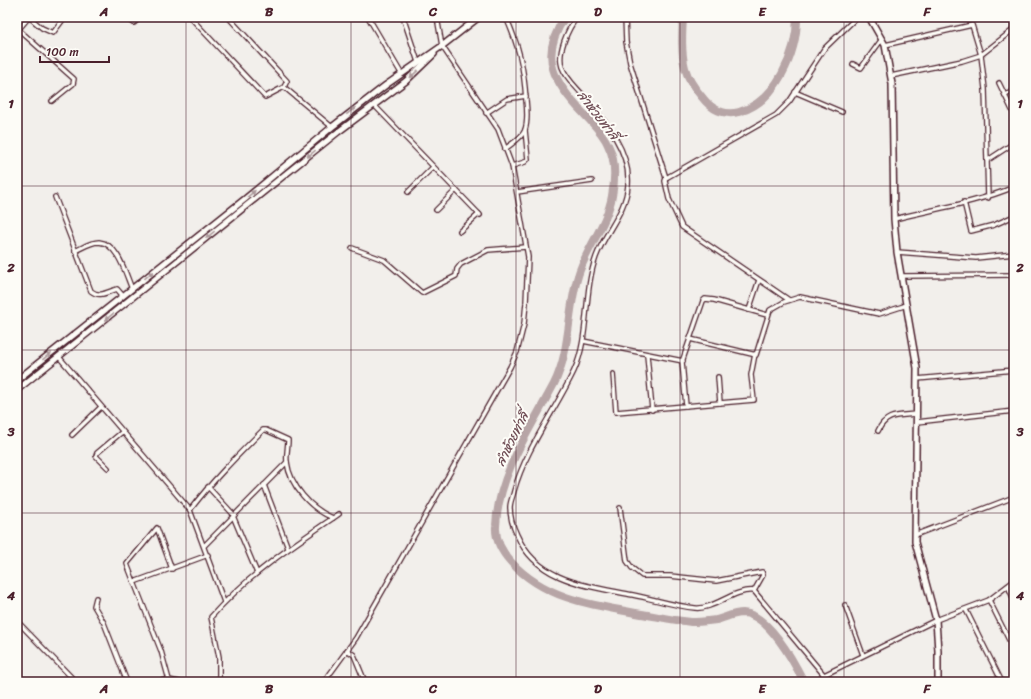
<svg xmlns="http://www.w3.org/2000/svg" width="1031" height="699" font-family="Sriracha,'Playpen Sans Thai',sans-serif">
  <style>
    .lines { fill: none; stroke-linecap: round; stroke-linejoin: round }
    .river { stroke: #b7a5a6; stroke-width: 8 }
    .street-casing { stroke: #4a1f2b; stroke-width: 6 }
    .secondary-casing { stroke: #4a1f2b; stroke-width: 8 }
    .street { stroke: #fdfcf7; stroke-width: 3.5 }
    .secondary { stroke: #fdfcf7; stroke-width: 5 }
    .oneway { fill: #ac999b }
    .grid { fill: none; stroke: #4a1f2b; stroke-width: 1; stroke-opacity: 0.55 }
    .labels { text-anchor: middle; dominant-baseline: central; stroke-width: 4; stroke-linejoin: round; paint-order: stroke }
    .water-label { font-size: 13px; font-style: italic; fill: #704e56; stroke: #fdfcf7 }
    .neatline { fill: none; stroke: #4a1f2b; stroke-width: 1.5 }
    .grid-label { font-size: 13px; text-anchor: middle; font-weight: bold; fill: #4a1f2b }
  </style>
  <rect width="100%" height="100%" fill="#f2efeb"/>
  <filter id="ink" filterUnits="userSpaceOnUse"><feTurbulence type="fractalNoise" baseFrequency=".025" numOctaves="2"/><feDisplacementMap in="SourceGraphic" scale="8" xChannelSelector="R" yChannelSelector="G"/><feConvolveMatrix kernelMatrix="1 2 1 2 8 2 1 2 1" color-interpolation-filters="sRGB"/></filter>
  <g filter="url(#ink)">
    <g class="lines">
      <g class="river">
        <path d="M565,17C538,57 554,83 584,114C593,124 603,133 608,145C616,160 615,180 612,196C607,225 586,248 578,276C567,311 571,350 554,384C531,428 498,474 496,526C495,540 502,552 511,562C544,598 590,605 636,613C655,616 673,620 691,622C700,622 707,621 716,620C725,618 733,613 743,613C768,614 794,662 804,682"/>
        <path d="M683,17C682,34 681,52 685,68C688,79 695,89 702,97C711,109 724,116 739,112C776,102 797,53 797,17"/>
      </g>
      <defs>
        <g id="street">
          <polyline points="29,17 42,28 53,33 65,17"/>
          <polyline points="126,17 134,23 141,17"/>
          <polyline points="190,17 265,97 284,87"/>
          <polyline points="228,17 287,81 284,87 332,127"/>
          <polyline points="368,17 401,73"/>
          <polyline points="403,17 418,62"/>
          <path d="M577,17C568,29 557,52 562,67C566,78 575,86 582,94C603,119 631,150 628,185C626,212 605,232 596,257C583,293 590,336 574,371C555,411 526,448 514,491C513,496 510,502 510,507C510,516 513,527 517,535C537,582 589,586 633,595C654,599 674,606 695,608C714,610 733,589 754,591"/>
          <polyline points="625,17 626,42 630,63 666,178 776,115 789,102 824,49 857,17"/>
          <polyline points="18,29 74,79 73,84 52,101"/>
          <polyline points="18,30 29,17"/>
          <polyline points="885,45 972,25 981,55 985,89 988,198"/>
          <polyline points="853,64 861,68 882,39"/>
          <polyline points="891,76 962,61 981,55 1014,29"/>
          <polyline points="999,83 1014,114"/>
          <polyline points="795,92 842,112"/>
          <polyline points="1005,95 1014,91"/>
          <polyline points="374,105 480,215"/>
          <polyline points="486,113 507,99 526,96"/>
          <path d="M505,149C511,144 522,138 525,130C528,121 527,109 526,100C524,67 519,47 506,17"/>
          <polyline points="988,160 1014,143"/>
          <polyline points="512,166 525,162 528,159 525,130"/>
          <polyline points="666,178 665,181 669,199 682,227 789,300"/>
          <polyline points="408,192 433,167"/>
          <polyline points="517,192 592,181"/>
          <path d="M55,197L91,291C100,298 107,292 117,289L123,296"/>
          <polyline points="964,202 971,231 994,225 1014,216"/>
          <polyline points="436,210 456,190"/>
          <path d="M894,219C934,209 976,203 1014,187"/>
          <polyline points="460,231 479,214"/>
          <polyline points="352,248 384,260 422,293 456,276 457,269 461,264 488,250 526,247"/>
          <path d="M75,251C82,248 90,242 99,242C118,243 126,275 132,289"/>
          <polyline points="897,252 976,258 1014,254"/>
          <polyline points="901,276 1014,275"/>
          <polyline points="749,310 759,280"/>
          <polyline points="690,339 756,355 770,310 784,302 800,297 879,314 907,305"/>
          <polyline points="583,341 683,361"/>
          <polyline points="647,355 652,410"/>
          <polyline points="59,357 190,510 224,602"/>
          <polyline points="613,374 616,412 754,400 751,375 755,354"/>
          <polyline points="718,377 720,403"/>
          <polyline points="917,379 1014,370"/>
          <polyline points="686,406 682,362 703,301 705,299 714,300 767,315"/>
          <polyline points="917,422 1014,411"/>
          <path d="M878,431C886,413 899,416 917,414"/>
          <polyline points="72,435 101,407"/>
          <polyline points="108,468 96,456 97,453 122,432"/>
          <polyline points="264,485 288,548"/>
          <polyline points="208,487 234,515"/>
          <polyline points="620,508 627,561 632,568 642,576 670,576 716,581 762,572 763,575 754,591 824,675"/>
          <path d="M190,510C212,481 237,456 263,430H266L288,440C288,447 286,455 287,462C290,486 311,509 333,518"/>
          <polyline points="233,516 257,573"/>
          <polyline points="915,535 1014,497"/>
          <polyline points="204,546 287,462"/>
          <polyline points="134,582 127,564 157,528 172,569"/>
          <polyline points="1008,586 1014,600"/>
          <polyline points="96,598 94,606 104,623 127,682"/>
          <polyline points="989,600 1014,650"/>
          <polyline points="845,605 863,655"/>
          <polyline points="966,610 1002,682"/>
          <polyline points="17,621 76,682"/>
          <polyline points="347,650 354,655 365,682"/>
          <polyline points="169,680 161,651 134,582 208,555"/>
          <polyline points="150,682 169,680 179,682"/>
          <path d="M219,682V657L211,617C248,575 293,545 339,514"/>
          <polyline points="324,682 356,638 510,367 517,352 524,324 526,303 528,257 512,166 498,129 442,46 437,17"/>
          <polyline points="815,682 824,675 936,620 989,600 1014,581"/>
        </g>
        <g id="secondary">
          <polyline points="869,17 885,45 892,84 894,219 897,252 917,368 915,542 936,620 938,651 938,682"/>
          <polyline points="17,380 245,199 332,127 386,85 442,46 479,17"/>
          <polyline points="17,390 338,132 406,81 434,54"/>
        </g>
      </defs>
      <use href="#street" class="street-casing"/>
      <use href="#secondary" class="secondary-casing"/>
      <use href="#street" class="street"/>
      <use href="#secondary" class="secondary"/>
    </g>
    <defs><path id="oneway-solid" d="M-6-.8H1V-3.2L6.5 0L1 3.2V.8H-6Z"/></defs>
    <g class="oneway">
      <use href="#oneway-solid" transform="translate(414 74) rotate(137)"/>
      <use href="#oneway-solid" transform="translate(351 111) rotate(-38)"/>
      <use href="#oneway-solid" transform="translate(311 154) rotate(141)"/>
      <use href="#oneway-solid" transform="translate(251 194) rotate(-40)"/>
      <use href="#oneway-solid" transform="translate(210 235) rotate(141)"/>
      <use href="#oneway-solid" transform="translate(149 275) rotate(-39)"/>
      <use href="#oneway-solid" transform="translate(109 317) rotate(141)"/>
      <use href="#oneway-solid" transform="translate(47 356) rotate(-39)"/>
    </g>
  </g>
  <path class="grid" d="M186,17V682M351,17V682M516,17V682M680,17V682M844,17V682M17,186H1014M17,350H1014M17,513H1014"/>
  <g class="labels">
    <g class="water-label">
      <text transform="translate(598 115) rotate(52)">ลำห้วยท่าลี่</text>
      <text transform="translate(512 439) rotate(-64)">ลำห้วยท่าลี่</text>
    </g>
  </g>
  <rect width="1031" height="699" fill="none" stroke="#fdfcf7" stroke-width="44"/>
  <path d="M40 56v6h69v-6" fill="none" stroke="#4a1f2b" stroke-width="2"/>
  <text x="46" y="56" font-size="12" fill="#4a1f2b" stroke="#fdfcf7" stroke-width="3" paint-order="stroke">100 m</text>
  <rect x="22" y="22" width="987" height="655" class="neatline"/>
  <g class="grid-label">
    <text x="104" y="16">A</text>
    <text x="269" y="16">B</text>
    <text x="433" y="16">C</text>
    <text x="598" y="16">D</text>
    <text x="762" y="16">E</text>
    <text x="927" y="16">F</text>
    <text x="11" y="108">1</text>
    <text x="1020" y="108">1</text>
    <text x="11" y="272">2</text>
    <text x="1020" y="272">2</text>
    <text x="11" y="436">3</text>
    <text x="1020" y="436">3</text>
    <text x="11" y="600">4</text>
    <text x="1020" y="600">4</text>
    <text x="104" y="693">A</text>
    <text x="269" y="693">B</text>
    <text x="433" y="693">C</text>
    <text x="598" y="693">D</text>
    <text x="762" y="693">E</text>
    <text x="927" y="693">F</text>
  </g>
</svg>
